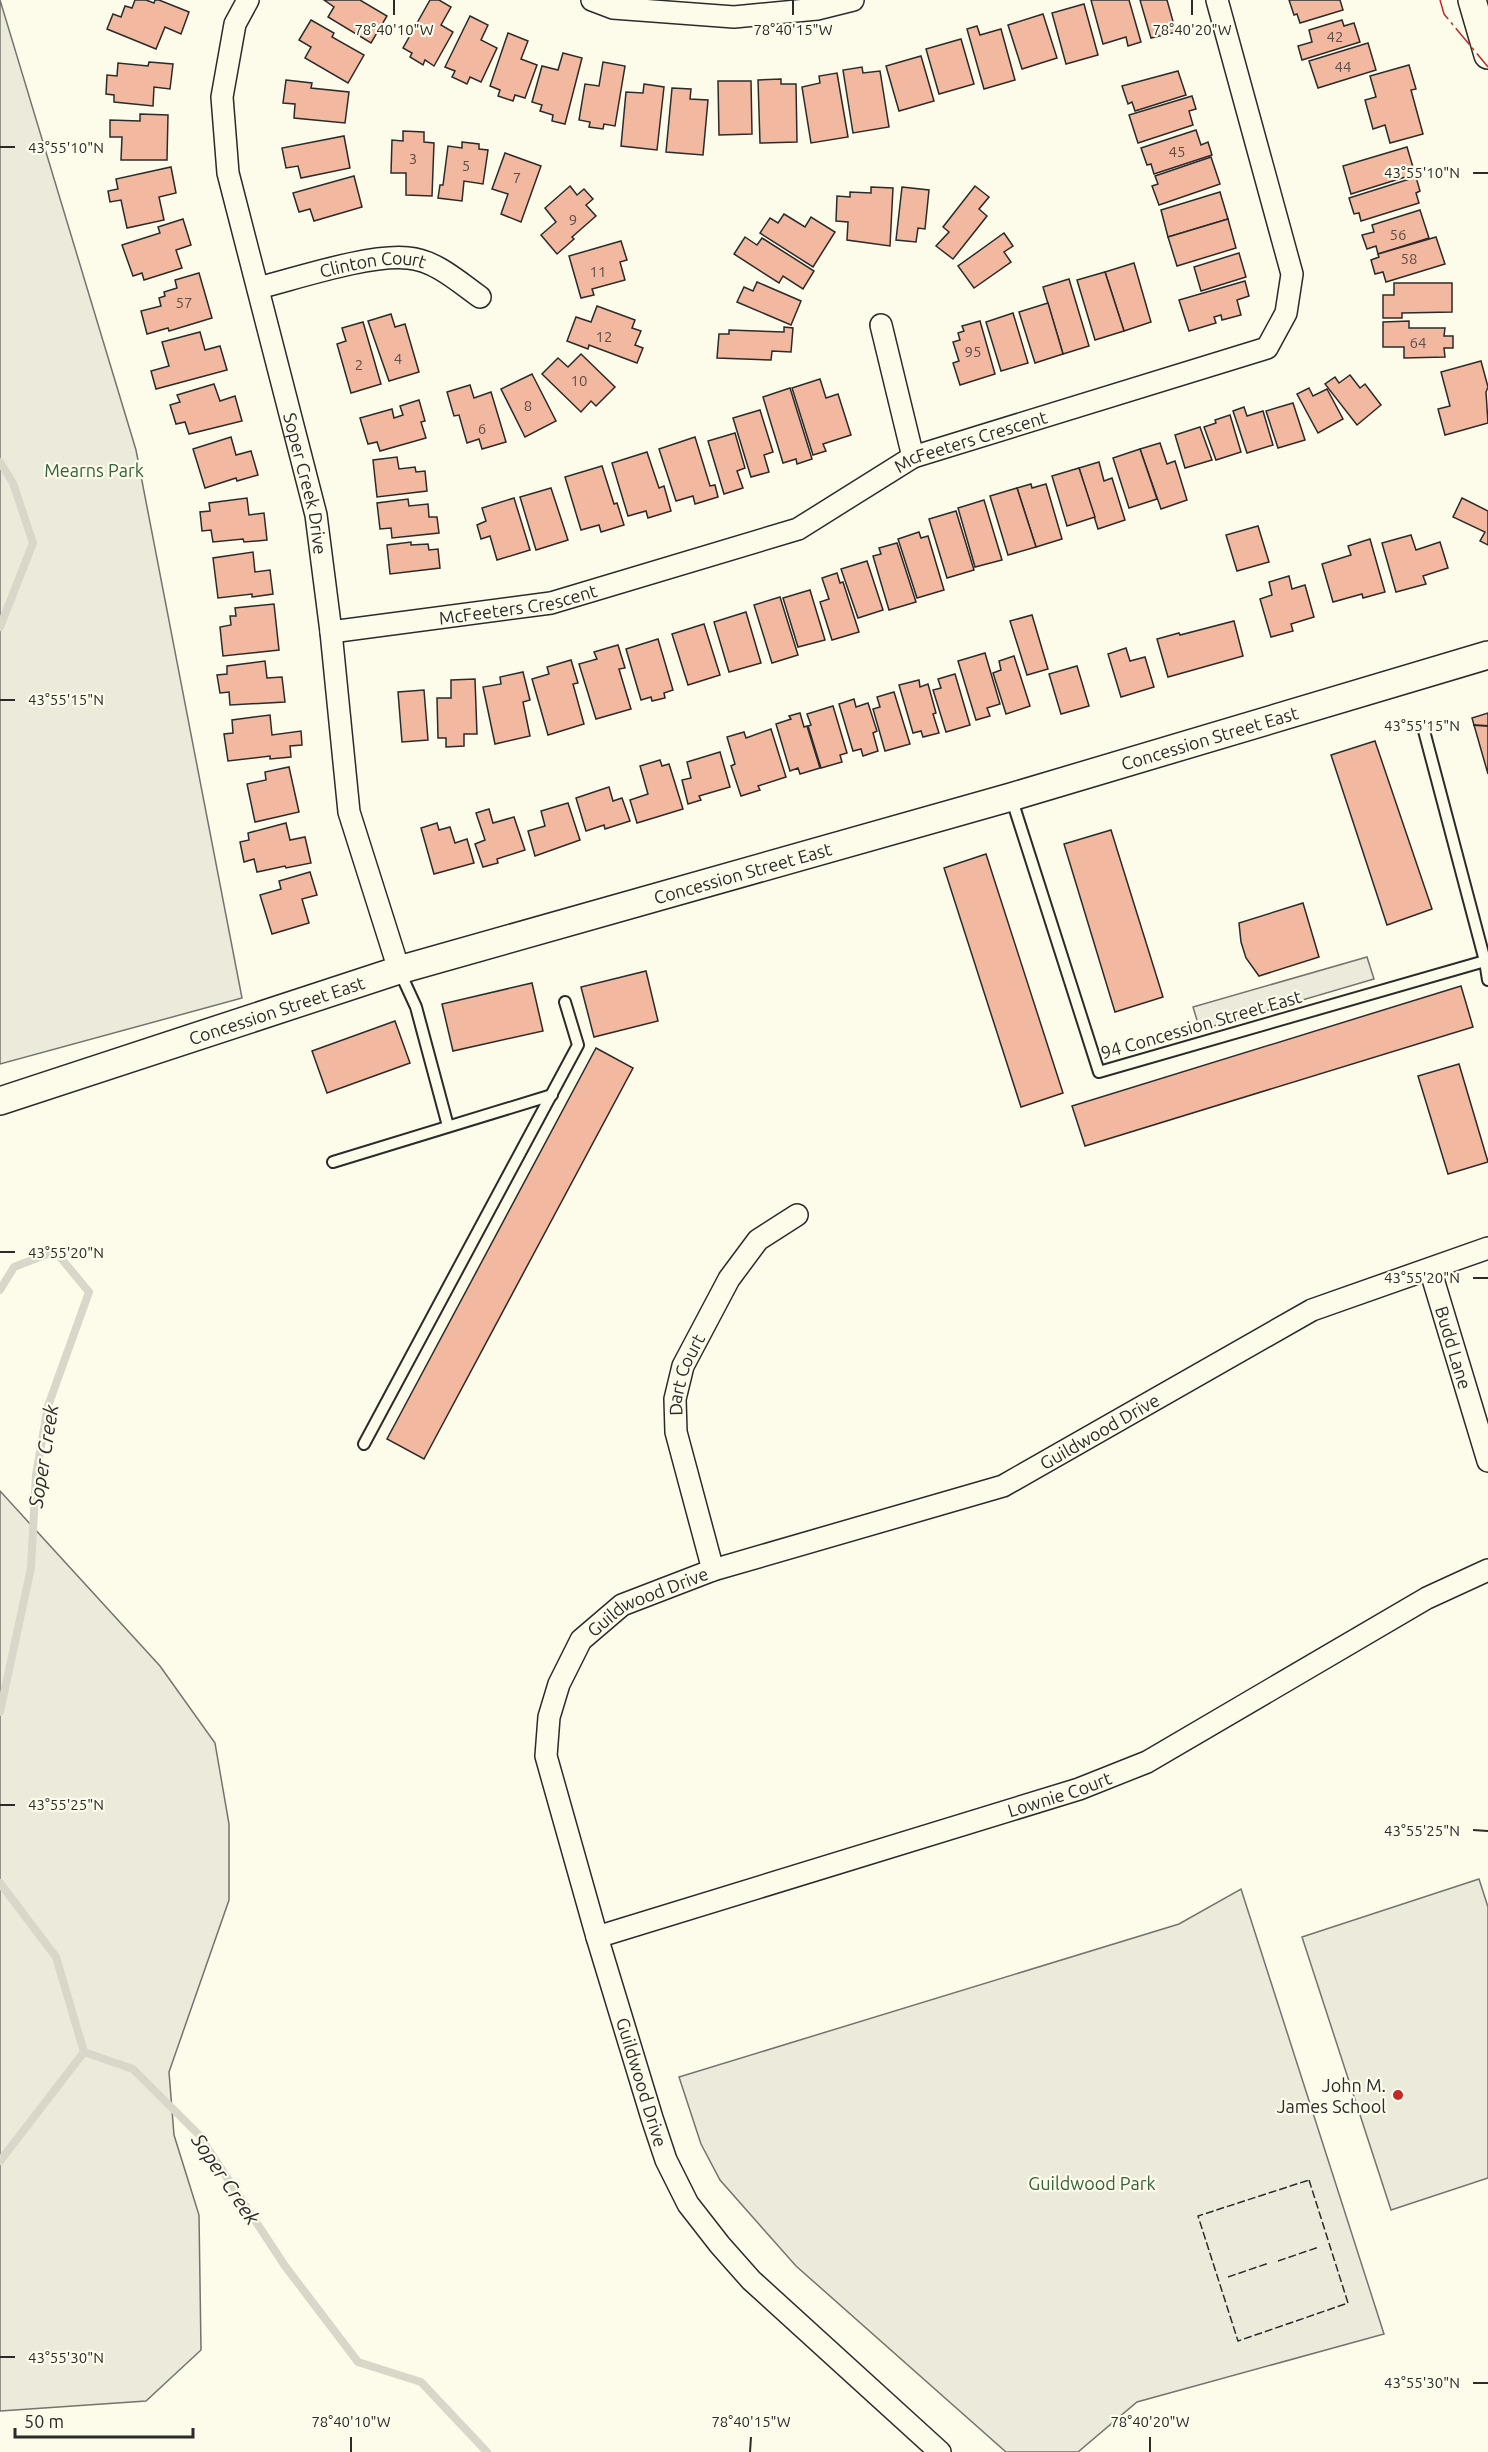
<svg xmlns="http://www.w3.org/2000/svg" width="1488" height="2452" font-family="Ubuntu,sans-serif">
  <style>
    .green { fill: #ecebdb; stroke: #74746e; stroke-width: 1.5 }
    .parking { fill: #eceadb; stroke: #74746e; stroke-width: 1.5 }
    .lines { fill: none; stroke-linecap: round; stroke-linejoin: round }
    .stream { stroke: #d8d7c9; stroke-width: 8 }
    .building { fill: #f2b8a0; stroke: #2b2b2b; stroke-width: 1.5 }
    .service-casing { stroke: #2b2b2b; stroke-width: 14 }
    .minor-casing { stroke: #2b2b2b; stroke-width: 24 }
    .tertiary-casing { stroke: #2b2b2b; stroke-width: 30 }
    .service { stroke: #fdfbea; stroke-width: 10 }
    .minor { stroke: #fdfbea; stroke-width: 21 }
    .tertiary { stroke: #fdfbea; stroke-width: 27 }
    .fence { stroke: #2b2b2b; stroke-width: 1.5; stroke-dasharray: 8 3; stroke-linecap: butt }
    .power { stroke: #c62828; stroke-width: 1.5; stroke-dasharray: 21 4.5 3 4.5; stroke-linecap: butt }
    .ticks { fill: none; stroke: #2b2b2b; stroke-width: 2 }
    .poi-dot { fill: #c62828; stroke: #fdfbea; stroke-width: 2 }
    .labels { text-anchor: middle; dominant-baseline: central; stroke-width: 4.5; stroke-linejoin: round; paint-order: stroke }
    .number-label { font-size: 15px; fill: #5d4e48 }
    .street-label { font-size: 18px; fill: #2b2b2b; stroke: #fdfbea }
    .park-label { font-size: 18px; fill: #34623c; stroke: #fdfbea }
    .poi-label { font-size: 18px; fill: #2b2b2b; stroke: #fdfbea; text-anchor: end }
    .water-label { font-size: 20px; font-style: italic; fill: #2b2b2b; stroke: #fdfbea }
    .ticks-label { font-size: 15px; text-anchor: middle; fill: #2b2b2b; stroke: #fdfbea; stroke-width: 4.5; stroke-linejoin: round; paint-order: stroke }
  </style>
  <rect width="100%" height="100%" fill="#fdfbea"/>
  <g class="green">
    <polygon points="0,0 136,450 242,998 0,1064"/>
    <polygon points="0,1491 160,1666 215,1743 229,1824 229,1900 169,2072 174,2135 199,2215 201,2350 146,2401 0,2411"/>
    <polygon points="1479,1879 1488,1907 1488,2178 1391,2210 1302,1937"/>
    <polygon points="1241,1889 1384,2334 1137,2402 1078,2452 1006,2452 796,2266 720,2180 701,2144 679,2077 1179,1924"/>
  </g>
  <polygon class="parking" points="1367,957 1374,979 1200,1030 1193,1007"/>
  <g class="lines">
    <g class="stream">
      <polyline points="0,462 13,483 33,543 0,627"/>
      <polyline points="0,1290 14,1267 55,1251 89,1292 48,1406 36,1475 31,1568 0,1712"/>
      <polyline points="0,1883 56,1957 84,2052"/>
      <polyline points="84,2052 133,2069 199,2135 285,2266 358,2362 421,2382 487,2452"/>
      <polyline points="0,2161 84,2052"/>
    </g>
  </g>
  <g class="building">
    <polygon points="135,0 146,0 154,3 155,0 159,0 189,12 181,34 165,27 156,49 107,29 113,14 121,17 125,6 132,8"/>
    <polygon points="324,0 360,0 387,16 371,43 328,17 334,7"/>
    <polygon points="430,0 439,0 451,7 441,25 453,32 434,66 425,60 423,65 410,57 412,53 403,48"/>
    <polygon points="1091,0 1129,0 1141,42 1128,46 1126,37 1103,44"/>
    <polygon points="1140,0 1167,0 1176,32 1151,38"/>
    <polygon points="1289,0 1340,0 1343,10 1300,23 1297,14 1294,15"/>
    <polygon points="1084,4 1098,55 1066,64 1052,13"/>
    <polygon points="1043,14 1057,58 1022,69 1008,25"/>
    <polygon points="470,16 488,25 481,40 497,48 481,82 470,77 467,84 452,77 455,71 445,67"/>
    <polygon points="311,20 334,33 332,37 364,55 348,83 305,58 311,47 299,40"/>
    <polygon points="1342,20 1344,26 1354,23 1360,42 1302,60 1298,46 1312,42 1309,30"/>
    <polygon points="977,26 980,35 1001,29 1015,80 984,89 967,29"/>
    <polygon points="508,33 528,41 521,59 537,65 525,98 515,95 513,101 498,96 500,90 490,86"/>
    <polygon points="961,39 974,84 939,94 926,49"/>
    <polygon points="1368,43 1376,70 1318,88 1309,61"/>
    <polygon points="563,53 582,58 565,124 552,121 553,115 540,111 542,105 532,102 542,66 558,70"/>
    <polygon points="921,56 934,101 899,111 886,66"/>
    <polygon points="149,62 173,64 170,89 154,87 153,106 114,102 114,95 106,94 107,75 117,76 118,63 148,66"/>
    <polygon points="603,62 625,66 615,126 604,124 603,129 589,127 590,122 579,120 585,84 599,86"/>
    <polygon points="1409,65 1416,89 1411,90 1423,134 1390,143 1385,125 1373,129 1365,100 1376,97 1370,76"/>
    <polygon points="862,67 863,73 880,71 889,127 853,133 843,70"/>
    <polygon points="1178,71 1186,95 1135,111 1132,102 1128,104 1122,86"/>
    <polygon points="837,73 848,137 811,143 802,87 820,83 819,76"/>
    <polygon points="781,79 781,84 796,84 797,142 760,143 758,80"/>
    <polygon points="286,80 312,83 311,88 349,92 345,123 294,118 295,104 283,103"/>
    <polygon points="718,81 751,81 752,134 719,135"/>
    <polygon points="644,84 664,87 657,150 621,146 626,92 643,93"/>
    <polygon points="672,88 691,89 690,99 708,100 703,155 666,152"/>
    <polygon points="1192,96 1196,109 1189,111 1193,125 1138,143 1129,115"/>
    <polygon points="140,114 168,115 167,160 121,160 122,137 110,137 110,120 140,121"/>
    <polygon points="1196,130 1201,145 1208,142 1212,155 1154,174 1151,164 1147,165 1141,148"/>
    <polygon points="403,131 424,132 424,142 434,143 432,196 406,195 406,173 391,173 392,140 403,141"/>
    <polygon points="344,136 350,168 301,178 298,166 286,168 282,148"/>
    <polygon points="462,142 479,144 479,149 488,150 483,184 464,181 462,201 438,198 440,185 443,185 448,146 462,148"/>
    <polygon points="1407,147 1415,174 1351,194 1343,166"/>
    <polygon points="505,153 541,166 521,222 501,214 508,194 492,189"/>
    <polygon points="1211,157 1220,184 1159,205 1152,186 1158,184 1155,176"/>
    <polygon points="171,167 176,193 159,197 164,220 127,228 121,200 110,202 108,191 118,189 116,179"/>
    <polygon points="354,176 362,207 314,221 310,209 299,212 293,193"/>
    <polygon points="1416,177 1420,191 1416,193 1419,203 1361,221 1359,213 1354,214 1349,198"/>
    <polygon points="570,186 577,195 584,189 593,199 586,205 596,216 572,237 574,239 557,254 541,235 556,222 545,208"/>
    <polygon points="975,186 989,197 979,209 987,216 953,259 936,246 949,232 943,227"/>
    <polygon points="871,187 893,188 890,246 847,240 848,222 836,221 837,196 850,197 850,192 871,193"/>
    <polygon points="902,187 929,190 925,229 918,228 916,242 896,240"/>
    <polygon points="1220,192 1228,219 1168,237 1161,210"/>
    <polygon points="1420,210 1429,238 1378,254 1376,246 1367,249 1362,235 1374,232 1372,225"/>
    <polygon points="784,214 805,227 811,217 835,232 813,267 760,233 770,218 778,223"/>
    <polygon points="183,219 191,245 176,250 182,268 144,280 142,273 133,276 122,245 160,233 158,227"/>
    <polygon points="1228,219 1236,248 1177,266 1168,237"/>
    <polygon points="1004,233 1013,246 1004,252 1011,262 974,288 958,266"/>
    <polygon points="745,237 757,245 762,238 814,271 803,289 783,276 779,283 734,254"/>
    <polygon points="1436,237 1445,264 1386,282 1383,272 1375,274 1371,260 1379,257 1378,254"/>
    <polygon points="621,241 627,260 620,262 625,280 592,289 594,295 581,298 569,256"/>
    <polygon points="1239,253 1246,277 1201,291 1194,267"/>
    <polygon points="1134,263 1151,322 1124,331 1105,272"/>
    <polygon points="1105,272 1124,331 1095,340 1077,280"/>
    <polygon points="199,273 212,318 169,331 168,328 147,334 141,311 161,306 159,298 165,296 164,292 177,288 175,280"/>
    <polygon points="1069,279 1089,346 1063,354 1043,287"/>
    <polygon points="1245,281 1249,296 1237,300 1241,315 1222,320 1221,315 1214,317 1216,323 1189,331 1179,300"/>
    <polygon points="757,282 801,301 791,325 737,302 744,287 753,291"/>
    <polygon points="1394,283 1452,283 1452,312 1402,313 1402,318 1383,318 1383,295 1394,295"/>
    <polygon points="1048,303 1063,354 1035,363 1019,312"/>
    <polygon points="597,306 635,320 632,328 641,331 635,345 643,348 637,363 589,345 588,349 567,341 576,317 591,322"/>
    <polygon points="1013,313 1028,363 1001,371 986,322"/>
    <polygon points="391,314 395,327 405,324 419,372 389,381 368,321"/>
    <polygon points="980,321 995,374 960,385 953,363 959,361 953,342 960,340 958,333 964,331 962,326"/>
    <polygon points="1409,321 1409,328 1445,328 1444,336 1453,336 1453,348 1444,348 1445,357 1404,358 1404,347 1383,347 1383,322"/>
    <polygon points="363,322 381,384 351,393 337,344 346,341 342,328"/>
    <polygon points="784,327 793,328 791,352 772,351 771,360 717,358 719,334 729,334 729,330 784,332"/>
    <polygon points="200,332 205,350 220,346 227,370 156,389 151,371 169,366 162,342"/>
    <polygon points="581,354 615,387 596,406 591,401 581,412 542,374 558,358 568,367"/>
    <polygon points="1481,361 1488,387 1486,392 1488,423 1445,435 1438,409 1450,406 1441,372"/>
    <polygon points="532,374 556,421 525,437 501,389"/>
    <polygon points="1350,375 1360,388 1365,384 1381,405 1357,425 1325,384 1335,377 1339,383"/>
    <polygon points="820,379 826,398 838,394 851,435 823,444 826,451 813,455 792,388"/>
    <polygon points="214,384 220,401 235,396 242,421 189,434 185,422 176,424 170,405 180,402 177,395"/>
    <polygon points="470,385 474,398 491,392 506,442 482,449 479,439 467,443 459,415 454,416 447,392"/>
    <polygon points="790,388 812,459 797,464 796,459 783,463 763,397"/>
    <polygon points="1309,388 1313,396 1327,389 1343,419 1318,433 1297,394"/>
    <polygon points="419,400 425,421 421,422 426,438 380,451 377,442 368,444 360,418 392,409 394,418 403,415 400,406"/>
    <polygon points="1293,403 1305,440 1278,448 1266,411"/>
    <polygon points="1244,407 1247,416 1263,411 1273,445 1247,453 1233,411"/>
    <polygon points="760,410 773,452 764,455 769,472 751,477 733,418"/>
    <polygon points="1230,415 1241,452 1216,460 1204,427 1216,423 1215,420"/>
    <polygon points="1200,427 1212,460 1185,468 1175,435"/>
    <polygon points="735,433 745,468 737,471 743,488 724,494 708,441"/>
    <polygon points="231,437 236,455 251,451 258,475 237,481 236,478 205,488 193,449"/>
    <polygon points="695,437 710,486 715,485 718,497 695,504 693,496 676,501 659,449"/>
    <polygon points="1160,443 1167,464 1175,461 1187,500 1161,509 1140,449"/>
    <polygon points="1140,449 1157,499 1129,508 1113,458"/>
    <polygon points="647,452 659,488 664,486 671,511 648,518 646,511 628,516 612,463"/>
    <polygon points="397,457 399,469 415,467 416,472 425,471 427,491 377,497 373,460"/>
    <polygon points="1099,462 1104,481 1112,478 1125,520 1098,529 1079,468"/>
    <polygon points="602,466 614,504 617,503 624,525 601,532 599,525 581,530 565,477"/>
    <polygon points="1079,468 1095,517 1067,526 1052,476"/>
    <polygon points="1031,484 1032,488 1046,484 1062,539 1036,547 1017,488"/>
    <polygon points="551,488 568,540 536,550 520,497"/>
    <polygon points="1017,488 1036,547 1008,555 990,496"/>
    <polygon points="247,498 249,515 264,513 267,540 244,542 243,539 213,542 211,530 202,531 200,512 210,511 209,503"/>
    <polygon points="514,498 530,550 497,560 490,536 481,539 477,525 486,521 482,508"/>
    <polygon points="1462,498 1488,511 1488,545 1480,541 1485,532 1453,517"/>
    <polygon points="408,499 409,506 428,504 429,517 437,517 439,533 392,538 391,528 380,529 377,503"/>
    <polygon points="984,500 1002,560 975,567 958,508"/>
    <polygon points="956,511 974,570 947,578 929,519"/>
    <polygon points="1258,526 1269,562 1237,571 1226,535"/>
    <polygon points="919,532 921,538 928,536 944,590 917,598 898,539"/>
    <polygon points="1411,535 1416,550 1440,542 1448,568 1423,576 1426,584 1396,592 1382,543"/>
    <polygon points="1370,539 1385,592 1363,598 1362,594 1333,602 1322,564 1351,555 1348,546"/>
    <polygon points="411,542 411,545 428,544 429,550 438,549 440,568 390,574 387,545"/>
    <polygon points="897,543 916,602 889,610 873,556 881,554 879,548"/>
    <polygon points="253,552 255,572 270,570 273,594 252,597 252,594 218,598 213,558"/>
    <polygon points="867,561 883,610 858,618 841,569"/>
    <polygon points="837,573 840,583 843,582 859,632 832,640 820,602 829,599 822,578"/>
    <polygon points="1289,576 1292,589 1305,585 1314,617 1291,624 1293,631 1271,637 1260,599 1272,595 1269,582"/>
    <polygon points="810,590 825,640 798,647 783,598"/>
    <polygon points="780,597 798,655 772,663 754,605"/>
    <polygon points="274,604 279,650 223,656 220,627 231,625 230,616 236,616 235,608"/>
    <polygon points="746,612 761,663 729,672 714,622"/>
    <polygon points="1032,615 1048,669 1027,675 1010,621"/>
    <polygon points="1234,621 1243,656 1168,677 1157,639 1179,633 1180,635"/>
    <polygon points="704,624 720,675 688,685 672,634"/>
    <polygon points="658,639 673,690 664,693 665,698 652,701 651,697 641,700 626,649"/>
    <polygon points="618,645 625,668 619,669 631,709 596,719 579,664 597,659 594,652"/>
    <polygon points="1126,648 1130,661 1145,657 1154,687 1121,697 1108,654"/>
    <polygon points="985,653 1000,704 987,708 990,716 976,720 958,661"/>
    <polygon points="1014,656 1030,706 1006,714 993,673 1001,670 999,661"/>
    <polygon points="571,660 578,683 573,684 584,724 548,735 532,679 549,674 547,667"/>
    <polygon points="265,661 267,678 282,677 285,702 230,705 229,692 220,693 217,675 227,674 227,666"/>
    <polygon points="1077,666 1089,706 1061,714 1049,674"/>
    <polygon points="523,672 530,700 523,702 530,736 495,744 483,687 501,684 500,677"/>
    <polygon points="955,674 970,725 946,732 933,690 941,688 938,679"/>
    <polygon points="475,679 477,734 464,734 464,746 446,747 446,738 438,738 437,698 451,698 451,680"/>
    <polygon points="919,680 920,687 928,684 936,713 933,714 939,733 923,737 921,731 913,733 899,685"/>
    <polygon points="424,690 428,740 402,742 398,692"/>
    <polygon points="894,692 910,744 885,751 873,709 880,707 877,697"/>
    <polygon points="854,699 856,707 868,703 877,731 873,733 878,751 863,756 861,749 853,751 839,704"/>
    <polygon points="833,706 847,753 840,755 842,762 821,768 808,726 811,725 807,714"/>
    <polygon points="800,713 804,727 807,726 820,768 800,774 798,768 790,771 776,724 791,719 789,716"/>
    <polygon points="1488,713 1488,774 1472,718"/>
    <polygon points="270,715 272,735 301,731 302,745 290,746 291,757 270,759 270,756 228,761 224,734 233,733 232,720"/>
    <polygon points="771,729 786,777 758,786 760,790 741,796 731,766 735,764 727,737 744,732 746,738"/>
    <polygon points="1375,741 1432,909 1387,925 1331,755"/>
    <polygon points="720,752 730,787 699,796 701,800 688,804 682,780 691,778 687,762"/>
    <polygon points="660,760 662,766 669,764 683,809 637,823 630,800 648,794 640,766"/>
    <polygon points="289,767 299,812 255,822 247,784 266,780 265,772"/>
    <polygon points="609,787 613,801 622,798 630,821 605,829 604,825 586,831 576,798"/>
    <polygon points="568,803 580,840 535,856 528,831 545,826 541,811"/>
    <polygon points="489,809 493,823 514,817 525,850 497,859 498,863 483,867 475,844 485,840 476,813"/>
    <polygon points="286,823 290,840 305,837 311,863 286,868 285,866 257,872 254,859 244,862 240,842 249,840 248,833"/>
    <polygon points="437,823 439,830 450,827 455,843 467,839 474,863 434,874 421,828"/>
    <polygon points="1111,830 1163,997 1115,1012 1064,844"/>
    <polygon points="986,854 1063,1093 1021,1107 944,868"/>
    <polygon points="310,872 317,895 302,899 309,923 272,934 260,895 281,889 279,881"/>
    <polygon points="1303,903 1319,957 1259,976 1246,958 1241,942 1239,923"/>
    <polygon points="646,971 658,1021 594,1037 581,987"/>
    <polygon points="532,983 543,1031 453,1051 442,1004"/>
    <polygon points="1461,986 1473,1027 1085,1146 1072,1106"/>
    <polygon points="395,1021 410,1063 327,1093 312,1051"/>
    <polygon points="596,1048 633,1068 424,1459 387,1439"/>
    <polygon points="1459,1064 1488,1162 1448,1174 1418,1076"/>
  </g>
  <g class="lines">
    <defs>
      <g id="service">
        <polyline points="1423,727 1485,961 1488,980"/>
        <polyline points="1011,797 1099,1072 1485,961"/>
        <polyline points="399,970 416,1007 448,1126"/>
        <polyline points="333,1162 552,1095"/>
        <polyline points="364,1444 578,1045 565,1002"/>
      </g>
      <g id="minor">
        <path id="s1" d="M248,0L235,24L222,97L228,173L316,515L331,632L349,812L399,970"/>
        <polyline points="592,0 613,8 734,17 817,9 853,0"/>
        <path id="s2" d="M258,288C298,278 369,254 408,258C435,260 459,282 480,297"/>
        <polyline points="881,325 913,457"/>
        <path id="s3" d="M331,632L551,603L798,529L913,457L1267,348L1286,313L1292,274L1217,0"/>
        <path id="s4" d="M1430,1269L1488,1461"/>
        <path id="s5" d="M713,1570L676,1432L675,1399L683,1366L729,1279L758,1240L797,1215"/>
        <path id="s6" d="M597,1937L1079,1789L1147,1762L1427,1598L1488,1570"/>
        <path id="s7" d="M940,2452L751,2280L720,2245L688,2204L666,2160L652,2118L597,1937L546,1756L549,1717L559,1684L581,1640L622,1605L713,1570L1003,1486L1312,1310L1488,1248"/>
      </g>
      <g id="tertiary">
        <polyline points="1472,0 1488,55"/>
        <path id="s8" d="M0,1101L399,970L1011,797L1488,655"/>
      </g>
    </defs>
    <use href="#service" class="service-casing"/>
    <use href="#minor" class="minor-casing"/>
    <use href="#tertiary" class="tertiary-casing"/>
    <use href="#service" class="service"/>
    <use href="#minor" class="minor"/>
    <use href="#tertiary" class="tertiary"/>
    <g class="fence">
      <polygon points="1309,2180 1348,2303 1238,2341 1198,2216"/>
      <polyline points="1278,2261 1319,2247"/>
      <polyline points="1228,2277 1269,2263"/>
    </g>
    <polyline class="power" points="1440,0 1444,14 1488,67"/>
  </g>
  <path class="ticks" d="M394,15V0M793,15V0M1192,15V0M0,147H15M1473,173H1488M0,700H15M1473,725L1488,726M0,1252H15M1473,1278H1488M0,1805H15M1473,1830L1488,1831M0,2357H15M1473,2383H1488M351,2452V2437M750,2452L751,2437M1150,2452V2437"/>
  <circle class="poi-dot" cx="1398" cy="2095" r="6"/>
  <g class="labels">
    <g class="number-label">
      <text x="1335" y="36">42</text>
      <text x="1343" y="66">44</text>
      <text x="1177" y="151">45</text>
      <text x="413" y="158">3</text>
      <text x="466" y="165">5</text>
      <text x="517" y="177">7</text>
      <text x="573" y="219">9</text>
      <text x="1398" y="234">56</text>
      <text x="1409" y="258">58</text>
      <text x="598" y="271">11</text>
      <text x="184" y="302">57</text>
      <text x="604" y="336">12</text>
      <text x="1418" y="342">64</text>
      <text x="973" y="351">95</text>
      <text x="398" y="358">4</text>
      <text x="359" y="364">2</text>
      <text x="579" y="380">10</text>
      <text x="528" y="405">8</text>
      <text x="482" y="428">6</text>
    </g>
    <g class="street-label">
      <text stroke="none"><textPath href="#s2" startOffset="118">Clinton Court</textPath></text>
      <text stroke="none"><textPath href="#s3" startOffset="675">McFeeters Crescent</textPath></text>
      <text stroke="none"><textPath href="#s1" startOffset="498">Soper Creek Drive</textPath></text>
      <text stroke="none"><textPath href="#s3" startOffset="189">McFeeters Crescent</textPath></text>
      <text stroke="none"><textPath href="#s8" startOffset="1263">Concession Street East</textPath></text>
      <text stroke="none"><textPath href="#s8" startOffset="777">Concession Street East</textPath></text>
      <text stroke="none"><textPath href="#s8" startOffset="291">Concession Street East</textPath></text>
      <text transform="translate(1201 1024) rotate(-16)">94 Concession Street East</text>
      <text stroke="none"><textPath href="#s4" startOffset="82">Budd Lane</textPath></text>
      <text stroke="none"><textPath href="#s5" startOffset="202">Dart Court</textPath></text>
      <text stroke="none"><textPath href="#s7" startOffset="1512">Guildwood Drive</textPath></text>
      <text stroke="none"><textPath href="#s7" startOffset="1026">Guildwood Drive</textPath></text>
      <text stroke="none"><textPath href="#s6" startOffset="484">Lownie Court</textPath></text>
      <text transform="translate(642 2082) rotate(73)">Guildwood Drive</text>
    </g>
    <g class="park-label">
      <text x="94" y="470">Mearns Park</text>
      <text x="1092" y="2183">Guildwood Park</text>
    </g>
    <g class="poi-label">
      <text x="1386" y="2085">John M.<tspan x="1386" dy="21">James School</tspan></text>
    </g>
    <g class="water-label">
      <text transform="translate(43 1456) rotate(-81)">Soper Creek</text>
      <text transform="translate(226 2179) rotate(56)">Soper Creek</text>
    </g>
  </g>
  <g class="ticks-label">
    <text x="394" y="35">78°40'10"W</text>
    <text x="793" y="35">78°40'15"W</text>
    <text x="1192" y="35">78°40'20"W</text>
    <text x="66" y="153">43°55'10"N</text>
    <text x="1422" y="178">43°55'10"N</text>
    <text x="66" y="705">43°55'15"N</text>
    <text x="1422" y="731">43°55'15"N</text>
    <text x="66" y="1258">43°55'20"N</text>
    <text x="1422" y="1283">43°55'20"N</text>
    <text x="66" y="1810">43°55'25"N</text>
    <text x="1422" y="1836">43°55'25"N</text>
    <text x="66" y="2363">43°55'30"N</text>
    <text x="1422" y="2388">43°55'30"N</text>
    <text x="351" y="2427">78°40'10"W</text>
    <text x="751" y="2427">78°40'15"W</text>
    <text x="1150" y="2427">78°40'20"W</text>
  </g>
  <path d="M15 2428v9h178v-9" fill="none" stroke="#2b2b2b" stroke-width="3"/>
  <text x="24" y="2428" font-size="18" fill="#2b2b2b" stroke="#fdfbea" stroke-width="4.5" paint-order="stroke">50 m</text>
</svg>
